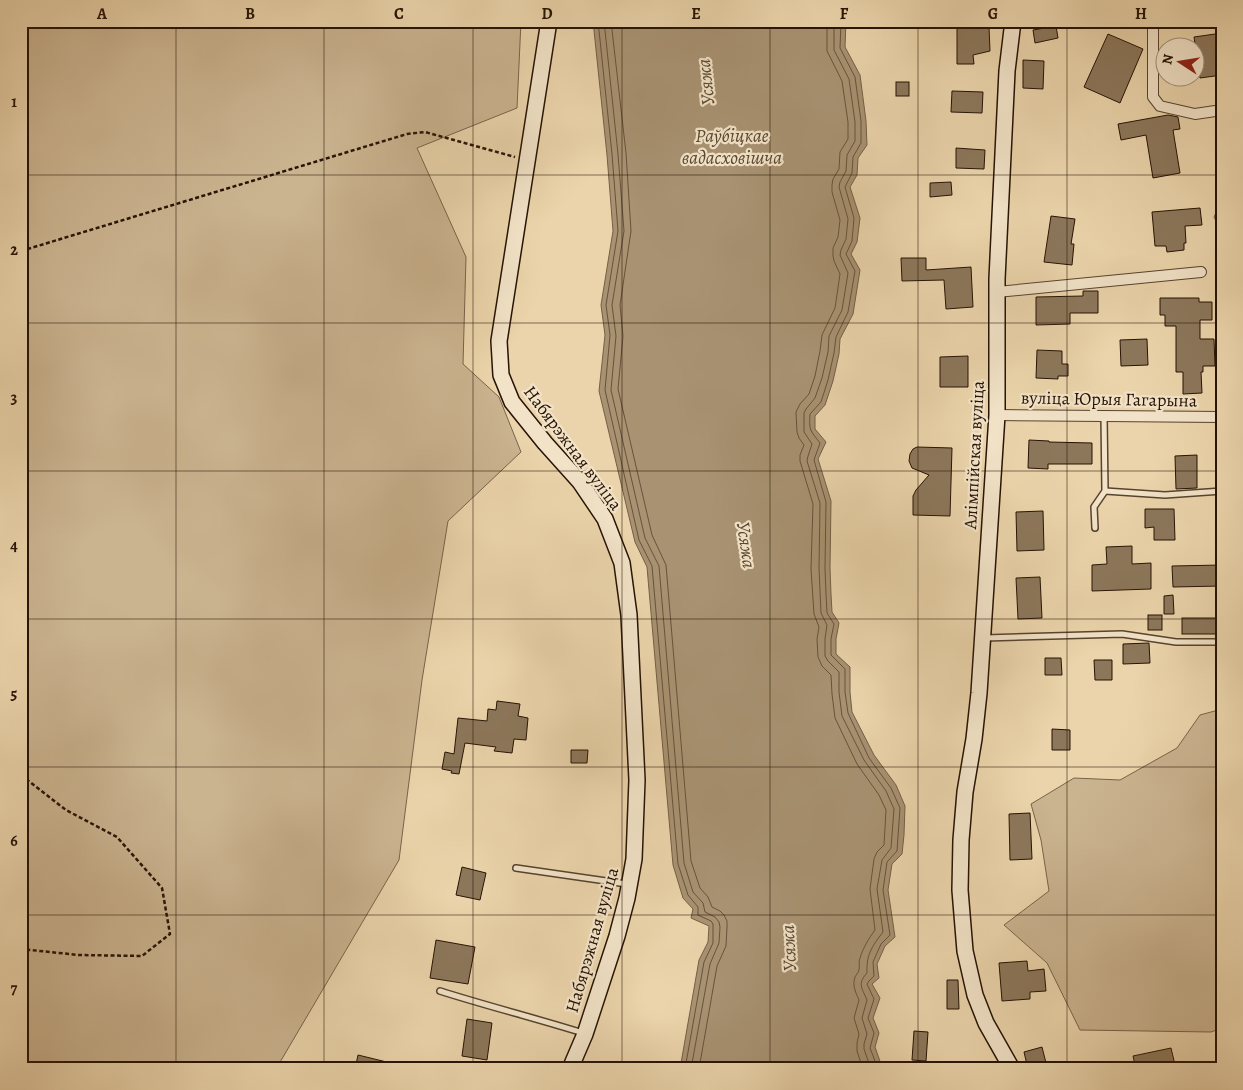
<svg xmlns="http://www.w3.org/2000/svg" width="1243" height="1090" font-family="Alegreya,serif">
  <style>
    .green { fill: #cab38f; stroke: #78634a }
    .water { fill: #a89272; stroke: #745f46 }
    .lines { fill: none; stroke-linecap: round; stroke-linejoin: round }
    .shore { stroke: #67523b; stroke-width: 1 }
    .building { fill: #8c775b; stroke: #261304 }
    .lane-casing { stroke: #57432e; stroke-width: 8 }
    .street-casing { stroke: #57432e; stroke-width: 12 }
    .secondary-casing { stroke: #261304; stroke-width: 18 }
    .path { stroke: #261304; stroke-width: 2.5; stroke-dasharray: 4 2.5; stroke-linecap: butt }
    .lane { stroke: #f2e3c8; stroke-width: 5 }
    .street { stroke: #f2e3c8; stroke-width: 10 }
    .secondary { stroke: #f2e3c8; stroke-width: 15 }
    .grid { fill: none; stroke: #261304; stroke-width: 1; stroke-opacity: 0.55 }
    .labels { text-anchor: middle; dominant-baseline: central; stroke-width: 4.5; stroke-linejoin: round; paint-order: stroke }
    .street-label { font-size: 18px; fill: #261304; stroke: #f2e3c8 }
    .water-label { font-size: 19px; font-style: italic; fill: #5a4630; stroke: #f2e3c8 }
    .neatline { fill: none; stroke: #261304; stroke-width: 2 }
    .grid-label { font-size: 16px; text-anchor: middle; font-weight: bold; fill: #261304 }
  </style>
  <rect width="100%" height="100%" fill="#ebd4ab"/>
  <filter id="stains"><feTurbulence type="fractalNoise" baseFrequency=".004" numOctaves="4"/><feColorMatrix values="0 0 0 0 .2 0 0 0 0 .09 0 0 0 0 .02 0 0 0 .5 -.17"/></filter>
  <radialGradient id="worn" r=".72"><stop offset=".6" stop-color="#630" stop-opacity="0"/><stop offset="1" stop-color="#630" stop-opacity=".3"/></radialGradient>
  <g class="green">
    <polygon points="21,21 521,21 517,108 417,148 466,257 463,364 499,397 521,452 448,521 422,680 399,860 276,1069 21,1069"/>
    <polygon points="1222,200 1222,233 1214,217"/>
    <polygon points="1222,709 1222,1028 1211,1032 1080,1030 1047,963 1004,925 1049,891 1041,840 1031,804 1074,778 1120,780 1177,748 1200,715"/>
  </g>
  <polygon class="water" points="593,21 846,21 845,47 860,75 866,121 867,145 858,158 857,175 850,187 860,218 857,242 851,254 860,270 853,314 840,339 839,354 833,381 825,405 815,416 815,429 826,442 818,459 831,501 830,568 831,594 832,612 839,623 836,639 836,654 850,667 850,692 852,712 874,755 896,785 905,806 904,835 902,854 892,864 888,890 895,937 885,946 877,964 879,978 872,984 880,998 873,1018 879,1033 875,1047 882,1067 882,1069 680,1069 699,960 708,942 709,926 691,918 693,909 683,898 673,865 647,567 635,542 599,391 605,335 601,305 613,231 607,155"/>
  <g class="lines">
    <g class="shore">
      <polyline points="598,21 612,154 618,231 606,305 610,335 605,390 639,540 652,566 678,864 688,895 698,907 698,915 711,921 713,924 713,943 704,962 685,1069"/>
      <polyline points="604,21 618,154 624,231 612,305 616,336 611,390 645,538 659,566 684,863 693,892 703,903 705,912 715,917 719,922 720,927 719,943 710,964 691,1069"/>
      <polyline points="611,21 626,153 631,231 620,305 623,336 618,389 652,535 666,565 691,861 700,888 708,897 712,907 720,911 724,915 727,921 727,927 726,946 717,966 699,1069"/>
      <path d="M827,21V51L842,81L848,122V139L840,152L839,169L833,179L832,185V192L840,220L838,237L833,248V256L834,261L840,274L835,308L822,335L820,351L815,376L809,394L800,404L796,412L797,432L799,438L804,445L800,455V461L813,504L811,569L814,614L819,627L817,639L818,657L822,666L831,675L832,694L835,718L857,764L879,795L886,810L884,845L877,852L874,859L870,889L875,930C869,938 863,948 860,958C858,962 860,966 859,970C858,973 856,975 855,977C852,986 856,993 859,1000L854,1018L859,1034L857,1043V1051L863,1069"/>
      <path d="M834,21V50L849,79L855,122V141L847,155L846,171L840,182L839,187L848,219L846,239L841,250L840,255L848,273L842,310L829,336L828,352L822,378L815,398L806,409L804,413V432L812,444L808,456L807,461L820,503L819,568L821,613L827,625L825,639V656L828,661L839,672V692L842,716L864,760L886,791L894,809L891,848L882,860L877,889L883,932C872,946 866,955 867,973C857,984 862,988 867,1000L862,1018L867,1034L864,1044V1049L871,1069"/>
      <path d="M841,21L840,48L855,77L861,121V143L853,157L852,173L845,187L854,218L852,241L846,254L855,271L848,312L836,337L834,353L828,380L821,402L810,414C809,431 810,430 820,443L814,460L826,502L825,568L826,594L827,613L834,624L831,639V655L845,669V692L848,713L869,758L891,788L900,808L897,851L887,862L883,890L890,935L881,944L873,962L874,976L869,981L867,984L874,999L868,1018L874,1033L870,1048L878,1069"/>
    </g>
  </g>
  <g class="building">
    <polygon points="1056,26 1058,38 1035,43 1033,30"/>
    <polygon points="989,27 990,51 973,55 974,64 957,64 957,28"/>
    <polygon points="1222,33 1222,75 1200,78 1194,37"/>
    <polygon points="1108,34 1143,49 1120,103 1084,87"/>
    <polygon points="1023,60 1044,61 1043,89 1023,88"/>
    <rect x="896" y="82" width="13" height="14"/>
    <polygon points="952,91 983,92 982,113 951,112"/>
    <polygon points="1168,115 1178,117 1180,129 1173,130 1180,173 1153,178 1146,135 1121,140 1118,124"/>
    <polygon points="956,148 985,150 984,169 956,168"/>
    <polygon points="951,182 952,195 930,197 930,183"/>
    <polygon points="1200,208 1202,225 1185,226 1186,243 1184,243 1184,250 1167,252 1166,246 1155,246 1152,212"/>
    <polygon points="1051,216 1075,219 1071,244 1074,244 1072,265 1044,262"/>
    <polygon points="901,258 926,258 926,270 971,267 973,307 946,309 944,280 902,281"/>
    <polygon points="1083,291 1098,291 1098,313 1070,313 1070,324 1036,325 1036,297 1083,296"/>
    <polygon points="1160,298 1199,298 1199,302 1212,302 1212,320 1200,320 1200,339 1214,339 1215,366 1203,366 1203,372 1201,372 1202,393 1183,394 1183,372 1176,372 1176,326 1165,326 1165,315 1160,315"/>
    <polygon points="1147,339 1148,365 1121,366 1120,340"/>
    <polygon points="1037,350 1062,351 1062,364 1068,364 1068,376 1058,376 1058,379 1036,378"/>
    <polygon points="968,356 968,387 940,387 940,357"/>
    <polygon points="1029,440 1049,441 1049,442 1092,443 1092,464 1048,464 1048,469 1028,468"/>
    <polygon points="917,447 952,448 950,516 913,515 913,496 916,490 929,475 912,468 909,461 910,454 913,449"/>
    <polygon points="1197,455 1197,488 1176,489 1175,456"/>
    <polygon points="1145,509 1174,509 1175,540 1154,540 1154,527 1145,528"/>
    <polygon points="1043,511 1044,550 1017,551 1016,512"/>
    <polygon points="1132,546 1132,564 1151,563 1151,589 1092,591 1092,565 1107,564 1106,547"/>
    <polygon points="1222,565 1222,586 1173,587 1172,566"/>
    <polygon points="1040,577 1042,618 1018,619 1016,578"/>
    <polygon points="1173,595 1174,614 1164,614 1164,596"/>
    <rect x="1148" y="615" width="14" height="15"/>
    <rect x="1182" y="618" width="36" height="16"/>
    <polygon points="1149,643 1150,663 1123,664 1123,644"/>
    <polygon points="1045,658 1061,658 1062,675 1045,675"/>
    <polygon points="1094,660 1112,660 1112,680 1095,680"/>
    <polygon points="497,701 520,704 518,716 528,718 526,740 514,739 512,753 494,751 496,747 465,743 459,774 451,773 452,771 442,769 445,752 454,754 458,718 487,721 488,709 496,710"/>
    <polygon points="1052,729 1070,730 1070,750 1052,750"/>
    <polygon points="571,750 588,750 587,763 571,763"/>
    <polygon points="1030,813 1032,859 1010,860 1009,814"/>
    <polygon points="462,867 486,873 480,900 456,895"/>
    <polygon points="436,940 475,947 468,984 430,978"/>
    <polygon points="1027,961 1028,971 1044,969 1046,991 1030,992 1030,999 1002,1001 999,963"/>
    <polygon points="947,980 958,980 959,1009 947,1009"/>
    <polygon points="467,1019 492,1023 487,1060 462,1056"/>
    <polygon points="914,1031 928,1032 926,1061 912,1060"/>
    <polygon points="1042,1047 1047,1067 1041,1069 1028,1069 1024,1052"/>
    <polygon points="1171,1048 1176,1069 1136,1069 1133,1056"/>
    <polygon points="358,1055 399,1065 399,1069 355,1069"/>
  </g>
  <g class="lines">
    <defs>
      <g id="lane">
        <polyline points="1105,491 1165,495 1222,491"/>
        <polyline points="1095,528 1094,507 1105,491 1104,416"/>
        <polyline points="985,638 1122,634 1176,642 1222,642"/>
        <polyline points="516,868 627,884"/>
        <path d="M440,991C487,1006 535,1018 583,1033"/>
      </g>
      <g id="street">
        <polyline points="1153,22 1153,97 1160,106 1195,114 1222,110"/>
        <polyline points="997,292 1201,272"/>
        <polyline points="997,415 1222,417"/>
      </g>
      <g id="secondary">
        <polyline points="549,21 499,341 501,375 512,402 545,443 580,482 605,519 622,563 629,615 637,780 634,859 627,898 617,936 585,1034 570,1069"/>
        <polyline points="1012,1069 986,1023 975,995 965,951 960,890 961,840 965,792 974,739 979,693 997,415 997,279 1007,71 1013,21"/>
      </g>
    </defs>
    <use href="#lane" class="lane-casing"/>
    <use href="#street" class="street-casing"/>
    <use href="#secondary" class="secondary-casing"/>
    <g class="path">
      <polyline points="21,251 407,134 425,132 515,157"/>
      <polyline points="21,775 66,810 117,837 162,888 170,934 142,956 79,955 21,949"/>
    </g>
    <use href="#lane" class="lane"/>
    <use href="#street" class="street"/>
    <use href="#secondary" class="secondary"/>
  </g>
  <path class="grid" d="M176,21V1069M324,21V1069M473,21V1069M622,21V1069M770,21V1069M918,21V1069M1067,21V1069M21,175H1222M21,323H1222M21,471H1222M21,619H1222M21,767H1222M21,915H1222"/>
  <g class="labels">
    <g class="street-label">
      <text transform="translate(1109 399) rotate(1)">вуліца Юрыя Гагарына</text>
      <text transform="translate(573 448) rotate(53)">Набярэжная вуліца</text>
      <text transform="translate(974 455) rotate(-87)">Алімпійская вуліца</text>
      <text transform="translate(592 940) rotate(-74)">Набярэжная вуліца</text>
    </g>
    <g class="water-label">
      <text transform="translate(706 82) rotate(-96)">Усяжа</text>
      <text x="732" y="136">Раўбіцкае<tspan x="732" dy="22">вадасховішча</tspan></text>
      <text transform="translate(746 545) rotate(82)">Усяжа</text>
      <text transform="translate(789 948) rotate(-93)">Усяжа</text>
    </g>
  </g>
  <rect width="1243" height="1090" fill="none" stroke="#ebd4ab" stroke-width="55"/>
  <g transform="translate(1180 62) rotate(282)"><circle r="24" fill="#f2e3c8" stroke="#a0907a"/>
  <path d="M0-4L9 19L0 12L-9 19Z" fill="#8f2418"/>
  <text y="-8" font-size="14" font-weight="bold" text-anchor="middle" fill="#261304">N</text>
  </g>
  <rect x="28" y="28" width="1188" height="1034" class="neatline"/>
  <g class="grid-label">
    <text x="102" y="19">A</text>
    <text x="250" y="19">B</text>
    <text x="399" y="19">C</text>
    <text x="547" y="19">D</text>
    <text x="696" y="19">E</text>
    <text x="844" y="19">F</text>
    <text x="993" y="19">G</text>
    <text x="1141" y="19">H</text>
    <text x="14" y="107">1</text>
    <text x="14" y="255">2</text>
    <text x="14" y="403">3</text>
    <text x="14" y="551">4</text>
    <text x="14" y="699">5</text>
    <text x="14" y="846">6</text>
    <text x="14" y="994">7</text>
  </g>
  <rect width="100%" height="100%" filter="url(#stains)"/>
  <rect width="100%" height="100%" fill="url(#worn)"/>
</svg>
